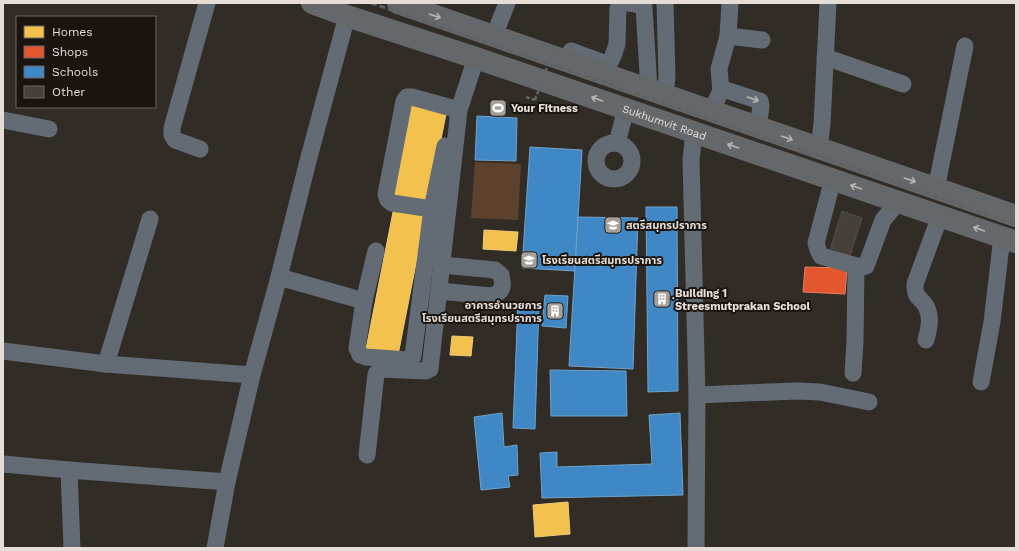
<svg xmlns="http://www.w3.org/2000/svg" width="1019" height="551" font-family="'Work Sans','Noto Sans Thai',sans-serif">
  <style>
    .green { fill: #5c412d }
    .homes { fill: #f2c14e; stroke: #eec977 }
    .shops { fill: #e4572e; stroke: #e57f61 }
    .schools { fill: #3f88c5; stroke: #71a2ca }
    .building { fill: #46403c; stroke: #544f4a }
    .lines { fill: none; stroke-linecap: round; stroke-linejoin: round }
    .path { stroke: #636567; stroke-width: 2.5; stroke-dasharray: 4 2; stroke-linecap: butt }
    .minor { stroke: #636c75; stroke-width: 17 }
    .highway { stroke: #65686b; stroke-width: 22 }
    .rail { stroke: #616263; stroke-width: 3; stroke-dasharray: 6 3; stroke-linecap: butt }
    .path-bridge { stroke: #636567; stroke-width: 2.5; stroke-dasharray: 4 2; stroke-linecap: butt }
    .oneway { stroke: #b9b4b1 }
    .oneway2 { stroke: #b8b5b5 }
    .labels { text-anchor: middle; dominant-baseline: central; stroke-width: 4; stroke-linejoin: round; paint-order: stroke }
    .poi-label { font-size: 11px; font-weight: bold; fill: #e6ddd7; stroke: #1a1410; text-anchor: start }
    .street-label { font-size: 11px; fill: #e6ddd7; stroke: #1a1410 }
  </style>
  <rect width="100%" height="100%" fill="#322c26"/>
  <polygon class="green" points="475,162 521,164 518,220 471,218"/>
  <g class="homes">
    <polygon points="412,103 447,109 428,205 393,198"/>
    <polygon points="394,207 426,213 398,355 366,349"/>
    <polygon points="484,230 518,232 516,251 483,249"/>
    <polygon points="452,336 473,337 471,356 450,355"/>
    <polygon points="568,502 570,534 535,537 533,505"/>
  </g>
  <polygon class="shops" points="805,267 847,268 845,294 803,292"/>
  <g class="schools">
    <polygon points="477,116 517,118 516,161 475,160"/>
    <polygon points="530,147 582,150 575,271 522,268"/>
    <polygon points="646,207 677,207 678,391 648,392"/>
    <polygon points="578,217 638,218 633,369 569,366"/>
    <polygon points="545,295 568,296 566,328 542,326"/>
    <polygon points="518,302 539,304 535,429 513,428"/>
    <polygon points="550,370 626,371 627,416 551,416"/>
    <polygon points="502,413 504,447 517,445 518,475 508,476 510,487 481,490 474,417"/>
    <polygon points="680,413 683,495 542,498 540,453 557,452 557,467 652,464 649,415"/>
  </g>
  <polygon class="building" points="842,211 862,218 850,256 830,250"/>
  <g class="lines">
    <polyline class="path" points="526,97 535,100"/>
    <g class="minor">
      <polyline points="629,3 641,5 644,7 649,90"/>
      <polyline points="665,3 667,77 665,95"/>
      <polyline points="494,36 507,3"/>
      <polyline points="728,36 762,40"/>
      <polyline points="571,51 601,62"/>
      <polyline points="825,57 903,84"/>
      <polyline points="604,74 613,56 617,44 618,9 619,4 621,3"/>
      <polyline points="721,91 726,90 760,101 761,106 758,128"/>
      <polyline points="711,111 721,91 719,69 728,36 730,3"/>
      <polyline points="3,120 49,129"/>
      <polyline points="694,133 691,160 697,395 696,548"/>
      <circle cx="614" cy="161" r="18"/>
      <polyline points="617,143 626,109"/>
      <polyline points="819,148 822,124 828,3"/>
      <polyline points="200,149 175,140 172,135 172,128 207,3"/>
      <polyline points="833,179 816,243 818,250 821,256 860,267 866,266 883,220 898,202"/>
      <polyline points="936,189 965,46"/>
      <polyline points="432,209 392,203 388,200 386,194 404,101 407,97 412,97 459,110"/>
      <polyline points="279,277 364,301 357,348 360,355 366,357 408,360 411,359 413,356 432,209 445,146"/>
      <path d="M439,291L491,296C503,292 504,287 501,275L495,270L442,265"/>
      <polyline points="364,301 376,251"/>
      <path d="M926,340C929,328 932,318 926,306C920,296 915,300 915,284L940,216"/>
      <polyline points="3,351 106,364 252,375"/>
      <polyline points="106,364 150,219"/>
      <polyline points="853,373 855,342 856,266"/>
      <polyline points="981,382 992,322 1002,237"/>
      <polyline points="697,395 796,391 820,392 869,402"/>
      <polyline points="367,455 376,374 381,369 426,371 430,369 459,110 476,58"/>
      <polyline points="3,464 69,470 227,482"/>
      <polyline points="69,470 72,548"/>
      <polyline points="215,548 227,482 252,375 279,277 308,161 347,16"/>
    </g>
    <g class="highway">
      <path id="s1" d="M312,3L347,16L476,58L1016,242"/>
      <polyline points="398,3 1016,216"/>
    </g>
    <polyline class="rail" points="371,3 1016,224"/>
    <polyline class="path-bridge" points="535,100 554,48"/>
  </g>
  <defs><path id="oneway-shaft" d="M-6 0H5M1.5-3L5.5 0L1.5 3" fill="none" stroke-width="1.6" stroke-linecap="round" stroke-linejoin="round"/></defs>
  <g class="oneway">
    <use href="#oneway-shaft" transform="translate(435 16) rotate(19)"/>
    <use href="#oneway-shaft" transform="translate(597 99) rotate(-161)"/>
    <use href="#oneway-shaft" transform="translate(787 138) rotate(19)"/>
    <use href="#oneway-shaft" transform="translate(733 146) rotate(-161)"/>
    <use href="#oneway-shaft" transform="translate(910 180) rotate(19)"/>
    <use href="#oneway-shaft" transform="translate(856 187) rotate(-161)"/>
    <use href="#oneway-shaft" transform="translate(979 229) rotate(-161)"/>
  </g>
  <use class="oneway2" href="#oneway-shaft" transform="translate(753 99) rotate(19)"/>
  <defs>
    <symbol id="stadium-square" viewBox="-11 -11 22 22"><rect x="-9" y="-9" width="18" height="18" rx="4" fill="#a79f99" stroke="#1a1410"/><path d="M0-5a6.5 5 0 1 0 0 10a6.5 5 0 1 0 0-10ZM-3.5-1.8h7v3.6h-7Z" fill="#fff"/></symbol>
    <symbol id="school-square" viewBox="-11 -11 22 22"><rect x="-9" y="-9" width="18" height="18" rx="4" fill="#a79f99" stroke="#1a1410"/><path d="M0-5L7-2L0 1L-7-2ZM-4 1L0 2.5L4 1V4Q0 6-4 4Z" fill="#fff"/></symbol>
    <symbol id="building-square" viewBox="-11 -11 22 22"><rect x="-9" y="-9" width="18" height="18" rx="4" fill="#a79f99" stroke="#1a1410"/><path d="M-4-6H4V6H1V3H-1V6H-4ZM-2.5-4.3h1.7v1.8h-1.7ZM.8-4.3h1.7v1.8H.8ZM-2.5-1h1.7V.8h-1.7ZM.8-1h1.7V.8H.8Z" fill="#fff"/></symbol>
  </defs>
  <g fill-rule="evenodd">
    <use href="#stadium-square" x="488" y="98" width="20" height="20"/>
    <use href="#school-square" x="603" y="215" width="20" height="20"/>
    <use href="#school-square" x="519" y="250" width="20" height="20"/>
    <use href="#building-square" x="652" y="289" width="20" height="20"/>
    <use href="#building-square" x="545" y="301" width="20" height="20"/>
  </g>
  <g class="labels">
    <g class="poi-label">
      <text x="511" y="108">Your Fitness</text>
      <text x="626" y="225">สตรีสมุทรปราการ</text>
      <text x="542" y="260">โรงเรียนสตรีสมุทรปราการ</text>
      <text x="675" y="293">ฺBuilding 1<tspan x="675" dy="13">Streesmutprakan School</tspan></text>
      <text x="542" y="305" text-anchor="end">อาคารอำนวยการ<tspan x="542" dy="13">โรงเรียนสตรีสมุทรปราการ</tspan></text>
    </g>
    <g class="street-label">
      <text stroke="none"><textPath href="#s1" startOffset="372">Sukhumvit Road</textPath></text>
    </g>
  </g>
  <rect width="1019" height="551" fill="none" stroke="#e6ddd7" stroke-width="8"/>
  <rect x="16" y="16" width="140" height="92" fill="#1a1410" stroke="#6c6460"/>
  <rect x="24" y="26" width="20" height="12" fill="#f2c14e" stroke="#6c6460"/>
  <text x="52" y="36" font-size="12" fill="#e6ddd7">Homes</text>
  <rect x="24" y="46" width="20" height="12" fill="#e4572e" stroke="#6c6460"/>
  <text x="52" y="56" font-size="12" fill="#e6ddd7">Shops</text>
  <rect x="24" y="66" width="20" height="12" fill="#3f88c5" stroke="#6c6460"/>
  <text x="52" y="76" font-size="12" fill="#e6ddd7">Schools</text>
  <rect x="24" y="86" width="20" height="12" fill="#46403c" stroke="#6c6460"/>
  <text x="52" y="96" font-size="12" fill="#e6ddd7">Other</text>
</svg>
